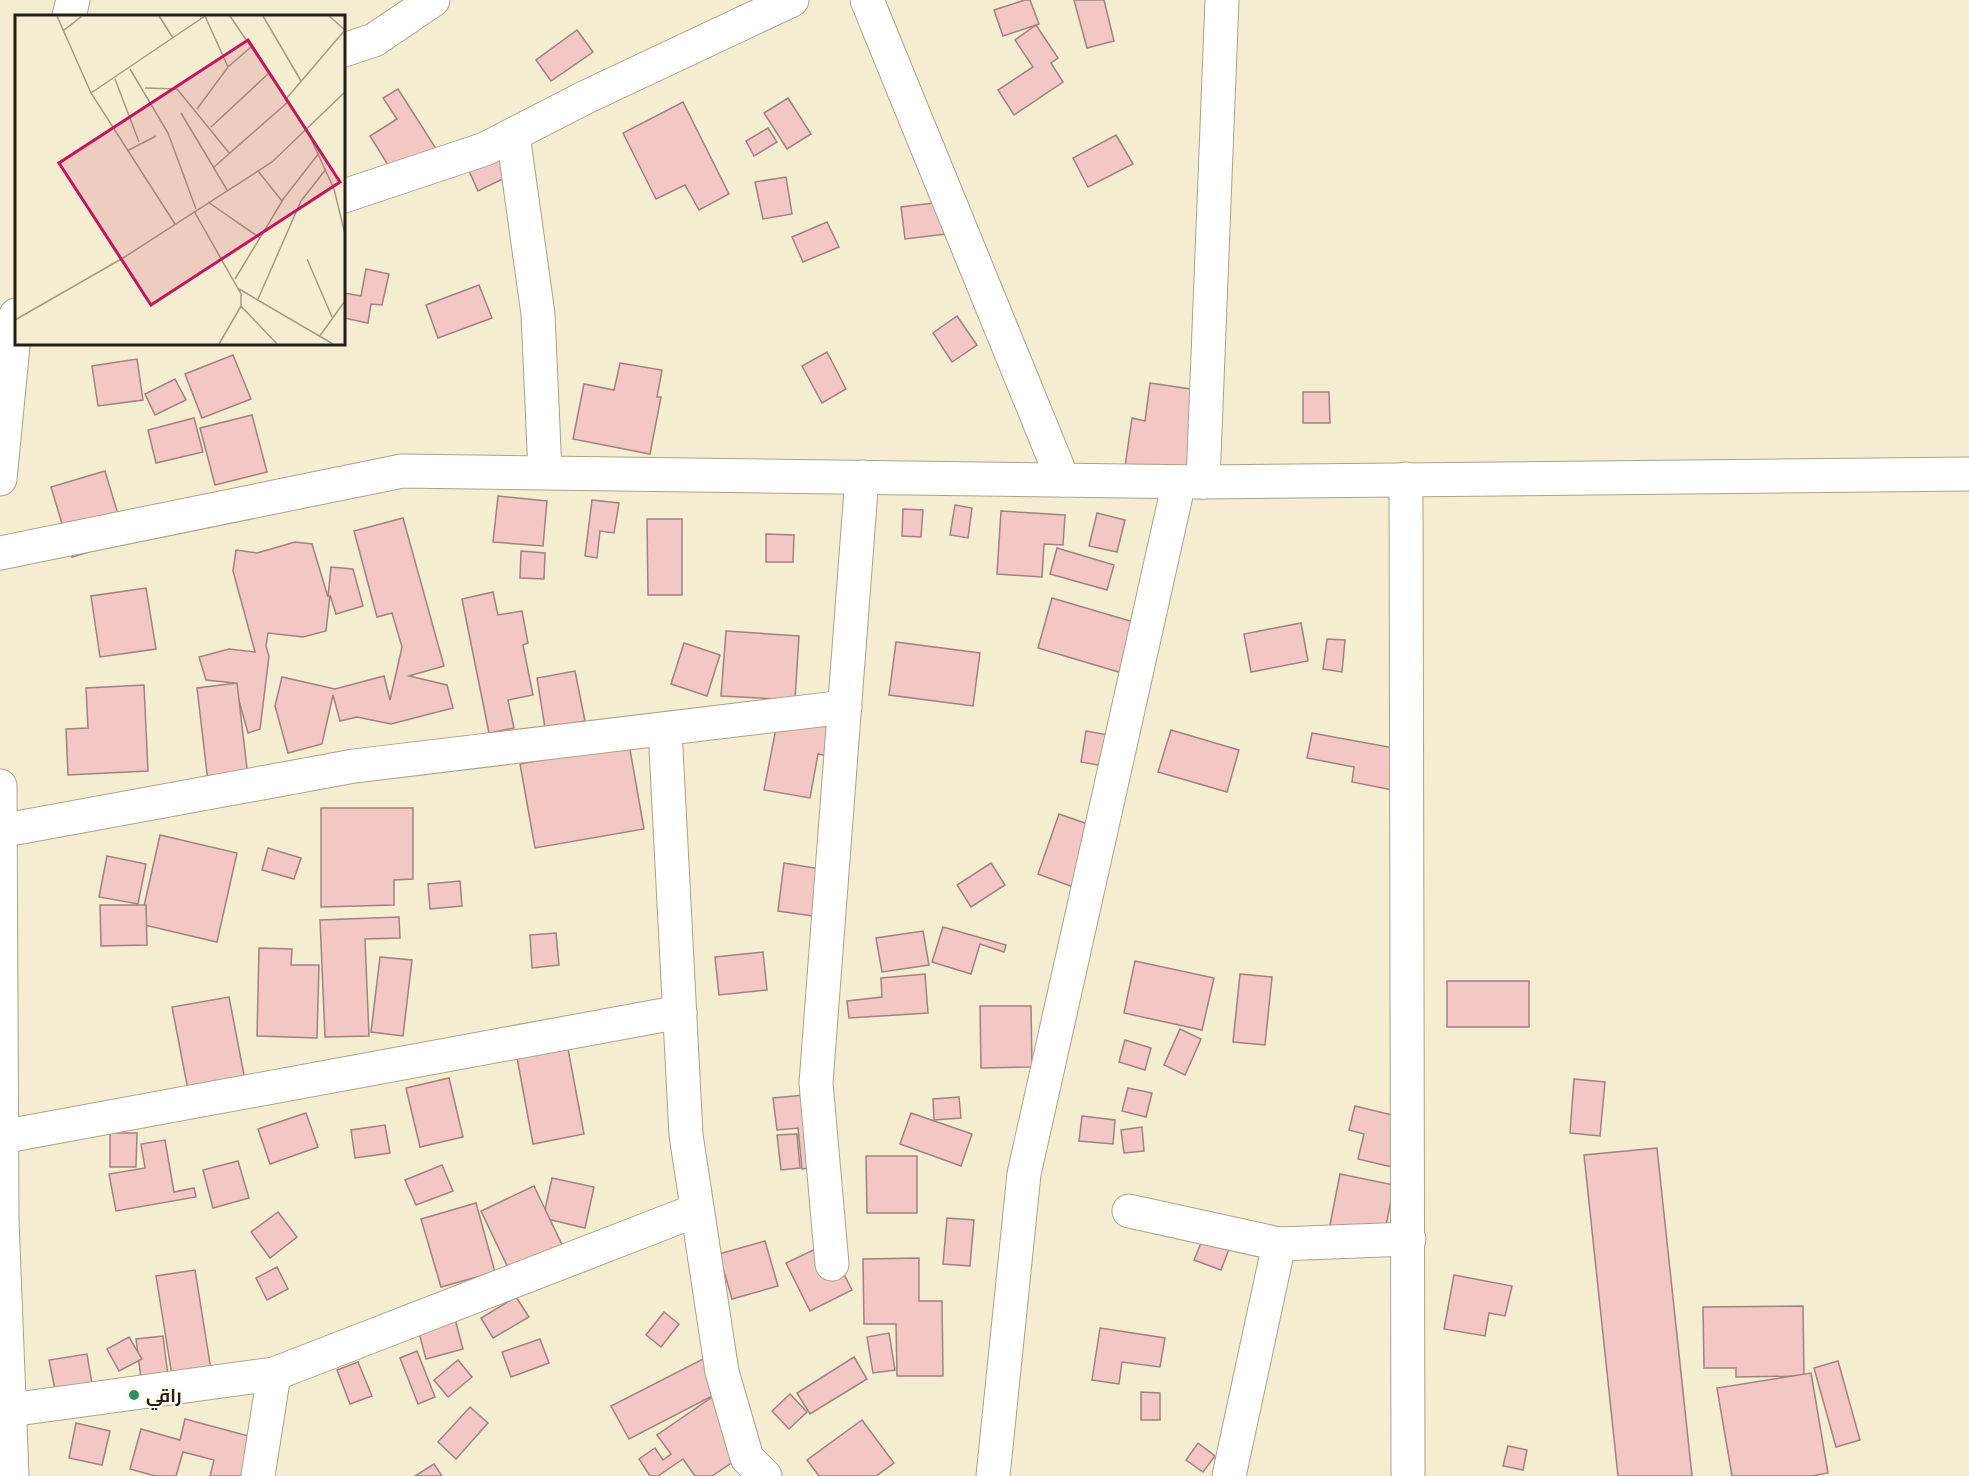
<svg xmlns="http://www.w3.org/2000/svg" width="1969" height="1476" font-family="'Noto Sans',Cairo,sans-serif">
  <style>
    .building { fill: #f2c7c4; stroke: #a08280; stroke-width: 1.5 }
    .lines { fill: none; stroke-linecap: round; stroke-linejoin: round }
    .minor-casing { stroke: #aaa389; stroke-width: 35 }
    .minor { stroke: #fff; stroke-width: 33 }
    .poi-dot { fill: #308f68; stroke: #fffaea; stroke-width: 2 }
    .labels { text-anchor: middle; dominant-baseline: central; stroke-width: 4.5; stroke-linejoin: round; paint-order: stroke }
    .poi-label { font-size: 18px; font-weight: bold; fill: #221f15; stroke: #fffaea; text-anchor: start }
    .inset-road { fill: none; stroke: #a19b86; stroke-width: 1.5 }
    .view { fill: #c2185b; fill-opacity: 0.15; stroke: #c2185b; stroke-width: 3 }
    .inset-edge { fill: none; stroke: #221f15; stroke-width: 3 }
  </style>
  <rect width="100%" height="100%" fill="#f5edd2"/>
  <g class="building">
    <polygon points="1025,0 1030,0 1039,24 1003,36 994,10"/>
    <polygon points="1074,0 1104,0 1114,41 1087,48"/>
    <polygon points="1036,25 1058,58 1051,63 1063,82 1014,115 998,90 1033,67 1015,40"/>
    <polygon points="577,30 593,52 551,81 536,60"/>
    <polygon points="398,89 440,155 398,181 370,136 397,119 383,98"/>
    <polygon points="788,98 811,134 787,149 764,113"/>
    <polygon points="683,102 729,194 699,210 685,185 656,199 623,133"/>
    <polygon points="768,128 777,142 754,156 746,141"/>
    <polygon points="1116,135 1133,164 1088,187 1073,158"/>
    <polygon points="515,149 525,168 478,191 469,171"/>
    <polygon points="786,177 792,214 763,219 755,182"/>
    <polygon points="950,201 954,233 905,239 901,207"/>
    <polygon points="827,222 839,247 803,262 792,237"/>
    <polygon points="366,269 389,274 382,305 371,304 368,323 344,318 344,293 361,296"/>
    <polygon points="479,285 492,318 438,338 426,305"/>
    <polygon points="957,316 977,345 952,362 933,333"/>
    <polygon points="827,352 846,389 822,403 802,366"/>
    <polygon points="233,355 251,399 202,418 185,374"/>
    <polygon points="137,359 143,400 98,406 92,366"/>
    <polygon points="620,363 662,370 657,397 661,397 650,454 573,439 584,384 614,390"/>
    <polygon points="175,379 186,400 155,415 145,394"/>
    <polygon points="1150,383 1211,392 1198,477 1125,467 1132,418 1145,421"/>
    <polygon points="1303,392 1329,392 1330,423 1303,423"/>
    <polygon points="252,415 267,472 215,485 200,428"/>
    <polygon points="194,418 203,452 156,463 148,430"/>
    <polygon points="105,471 126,541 72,557 51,487"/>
    <polygon points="498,496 547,501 543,546 493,542"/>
    <polygon points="592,500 619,503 614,533 600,531 597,558 585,556"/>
    <polygon points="955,505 972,508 968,538 950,535"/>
    <polygon points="903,509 923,510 921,537 902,536"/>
    <polygon points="1001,511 1065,515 1063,545 1044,544 1042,577 997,574"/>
    <polygon points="1097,513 1125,520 1117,552 1089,546"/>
    <polygon points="403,518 444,666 409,676 447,685 453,708 391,724 357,717 340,721 333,695 322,744 288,753 275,706 282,677 335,689 384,676 390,700 402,647 392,613 377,617 354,531"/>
    <polygon points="647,519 682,519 682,595 648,595"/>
    <polygon points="766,534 794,535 793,562 766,562"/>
    <polygon points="295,542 312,544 328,597 331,567 353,569 363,606 336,614 330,595 326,631 303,637 268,633 266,646 269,656 260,729 248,733 234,683 206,680 199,657 229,649 255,652 233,571 236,550 257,553"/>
    <polygon points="1057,548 1114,565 1107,590 1050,574"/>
    <polygon points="521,551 545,553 544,579 520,578"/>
    <polygon points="146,588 156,649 100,657 91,596"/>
    <polygon points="493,592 498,615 522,611 528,643 523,645 533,695 508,700 514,728 489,733 462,599"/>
    <polygon points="1052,598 1137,623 1122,673 1038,648"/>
    <polygon points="1301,623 1308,661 1251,672 1244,634"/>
    <polygon points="726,631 799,636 795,700 721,696"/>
    <polygon points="1327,639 1345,640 1342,672 1323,669"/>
    <polygon points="896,642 980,653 973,706 889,695"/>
    <polygon points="684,643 720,655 707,696 671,684"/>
    <polygon points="575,671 585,721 545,728 537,678"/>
    <polygon points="237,683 248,777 208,782 197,688"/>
    <polygon points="144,685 148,771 68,775 66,729 88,728 86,688"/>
    <polygon points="778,718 844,730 839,758 818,754 810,798 764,790"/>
    <polygon points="1171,730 1239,750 1227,792 1158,772"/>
    <polygon points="1086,731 1120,737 1115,768 1081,762"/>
    <polygon points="1312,733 1405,750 1398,791 1352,782 1354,767 1307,758"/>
    <polygon points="629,744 644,829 535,848 520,764"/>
    <polygon points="321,808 413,808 413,879 394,880 394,905 321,907"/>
    <polygon points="1059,814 1105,830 1084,891 1038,874"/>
    <polygon points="160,835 237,853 217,942 140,924"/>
    <polygon points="268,848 301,858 294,879 262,870"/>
    <polygon points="107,856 146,864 138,904 99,897"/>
    <polygon points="784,863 833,871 827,918 778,911"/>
    <polygon points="991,863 1005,885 971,907 957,885"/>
    <polygon points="460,881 462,906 430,909 428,884"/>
    <polygon points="100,905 146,905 147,945 101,946"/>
    <polygon points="399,917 400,938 365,939 369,1036 325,1037 320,920"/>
    <polygon points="943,927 1006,945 1004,952 980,944 971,974 932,962"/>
    <polygon points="923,931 929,965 882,972 876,938"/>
    <polygon points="556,933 559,965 532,968 530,935"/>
    <polygon points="259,948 292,949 291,965 319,965 317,1038 257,1036"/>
    <polygon points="763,952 767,990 719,995 715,957"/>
    <polygon points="380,957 412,960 403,1036 371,1032"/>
    <polygon points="1135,961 1214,978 1202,1030 1124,1013"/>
    <polygon points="925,974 928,1013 849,1018 847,1001 882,997 881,978"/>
    <polygon points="1240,974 1272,977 1265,1045 1233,1042"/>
    <rect x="1447" y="981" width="82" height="46"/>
    <polygon points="229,997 245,1080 188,1090 172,1007"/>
    <polygon points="980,1006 1031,1006 1032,1067 981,1068"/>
    <polygon points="1180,1029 1201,1039 1185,1075 1164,1065"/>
    <polygon points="1125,1040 1151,1048 1145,1070 1119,1062"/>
    <polygon points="568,1049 584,1134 533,1144 517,1058"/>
    <polygon points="449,1078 463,1137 420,1147 406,1088"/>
    <polygon points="1574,1079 1605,1082 1600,1136 1570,1133"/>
    <polygon points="1128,1088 1152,1093 1146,1117 1122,1111"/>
    <polygon points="826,1093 833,1166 802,1169 798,1128 777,1130 773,1098"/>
    <polygon points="959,1097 961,1118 934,1120 933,1099"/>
    <polygon points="1355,1106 1417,1121 1405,1170 1358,1159 1364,1134 1349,1130"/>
    <polygon points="306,1113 318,1147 270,1164 258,1129"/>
    <polygon points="911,1113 972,1134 961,1166 900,1144"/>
    <polygon points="1082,1116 1115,1120 1113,1144 1079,1141"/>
    <polygon points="385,1125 390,1153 355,1158 351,1130"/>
    <polygon points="1142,1127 1144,1151 1124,1153 1121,1130"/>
    <polygon points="110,1133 137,1133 136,1167 110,1167"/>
    <polygon points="797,1134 800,1168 781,1170 777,1135"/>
    <polygon points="165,1140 174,1192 194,1188 196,1197 116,1211 109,1174 145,1168 141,1144"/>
    <polygon points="1657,1148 1692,1476 1618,1476 1584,1155"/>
    <polygon points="866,1156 917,1156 917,1213 867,1213"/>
    <polygon points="238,1161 249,1198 213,1208 203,1170"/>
    <polygon points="442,1165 453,1191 416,1205 405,1180"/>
    <polygon points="1340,1174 1394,1185 1382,1246 1328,1235"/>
    <polygon points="552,1178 594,1187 585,1228 543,1218"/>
    <polygon points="534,1186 565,1251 512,1276 481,1211"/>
    <polygon points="476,1203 495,1272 441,1287 421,1219"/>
    <polygon points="278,1212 297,1237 270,1258 251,1232"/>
    <polygon points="947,1218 974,1220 970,1266 943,1264"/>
    <polygon points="1203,1238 1229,1249 1221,1270 1194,1260"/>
    <polygon points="765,1241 778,1286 732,1299 719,1254"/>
    <polygon points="828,1243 852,1290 810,1311 786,1263"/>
    <polygon points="919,1258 919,1301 942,1301 943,1376 897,1376 896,1324 864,1324 863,1259"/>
    <polygon points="277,1267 288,1289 267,1300 256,1278"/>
    <polygon points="195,1270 212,1376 173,1382 156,1276"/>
    <polygon points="1454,1275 1512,1286 1505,1316 1489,1313 1485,1336 1444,1329"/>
    <polygon points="516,1297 529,1317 493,1338 481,1318"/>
    <polygon points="1803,1306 1804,1376 1736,1377 1736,1368 1704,1368 1703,1307"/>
    <polygon points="664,1312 679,1324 661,1347 646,1335"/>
    <polygon points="455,1319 463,1349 426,1359 418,1329"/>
    <polygon points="1100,1328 1165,1338 1160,1367 1122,1362 1119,1384 1092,1380"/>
    <polygon points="889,1333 895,1370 873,1373 867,1337"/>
    <polygon points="163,1336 169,1384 142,1387 136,1339"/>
    <polygon points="129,1337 142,1359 119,1371 107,1349"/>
    <polygon points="540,1339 549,1363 511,1377 502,1352"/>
    <polygon points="417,1351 435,1397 418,1404 400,1358"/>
    <polygon points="87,1354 92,1384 55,1390 49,1360"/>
    <polygon points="854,1357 867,1379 810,1414 797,1393"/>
    <polygon points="705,1358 722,1391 629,1439 611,1406"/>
    <polygon points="458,1360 472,1377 448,1397 434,1380"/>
    <polygon points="1838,1361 1860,1440 1836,1447 1814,1368"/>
    <polygon points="358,1362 372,1396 350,1404 337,1370"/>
    <polygon points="1811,1373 1828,1473 1812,1476 1732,1476 1717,1388"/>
    <polygon points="721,1391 758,1445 712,1476 695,1476 683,1459 658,1476 650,1476 639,1459 655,1448 663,1460 671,1454 657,1435"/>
    <polygon points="1141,1392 1160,1393 1160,1420 1141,1420"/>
    <polygon points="790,1394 807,1412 789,1429 772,1411"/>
    <polygon points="470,1407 488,1423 456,1459 438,1442"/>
    <polygon points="185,1419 256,1438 245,1476 210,1476 214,1460 183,1452 176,1476 155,1476 130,1469 141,1429 180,1440"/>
    <polygon points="862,1420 894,1463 876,1476 819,1476 807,1460"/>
    <polygon points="76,1423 110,1431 102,1465 69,1458"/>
    <polygon points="1198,1443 1215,1456 1203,1472 1186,1460"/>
    <polygon points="1508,1446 1527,1450 1523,1470 1503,1466"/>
    <polygon points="434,1464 442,1476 415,1476"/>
  </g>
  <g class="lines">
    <defs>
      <g id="minor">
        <polyline points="867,0 1063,480"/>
        <polyline points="69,16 73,0"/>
        <polyline points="344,50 374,40 433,0"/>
        <polyline points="513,135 538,314 545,472"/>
        <polyline points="344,196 485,149 586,97 792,0"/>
        <polyline points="0,479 16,315"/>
        <polyline points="1406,479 1408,1476"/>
        <polyline points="1203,482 1222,0"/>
        <polyline points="0,553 402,471 1203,482 1969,474"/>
        <polyline points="665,729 686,1135 722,1372 747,1458 765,1476"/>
        <polyline points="0,786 2,1220 12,1476"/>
        <polyline points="0,831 354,766 845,707"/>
        <polyline points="1,1137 680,1012"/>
        <polyline points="1129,1211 1279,1244 1409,1239"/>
        <polyline points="832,1264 816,1083 862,477"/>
        <polyline points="10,1410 274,1374 697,1210"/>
        <polyline points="258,1476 274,1374"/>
        <polyline points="993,1476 1024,1174 1179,482"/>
        <polyline points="1229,1476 1279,1244"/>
      </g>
    </defs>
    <use href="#minor" class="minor-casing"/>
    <use href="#minor" class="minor"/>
  </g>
  <circle class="poi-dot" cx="134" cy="1395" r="6"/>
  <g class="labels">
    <g class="poi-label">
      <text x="146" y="1395">راقي</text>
    </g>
  </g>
  <g transform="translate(15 15)">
    <rect width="330" height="330" fill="#f5edd2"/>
    <path class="inset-road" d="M42,1L76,78L160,209M144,1L158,23M190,1L213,52M215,1L291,113L319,174L330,219M248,1L286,66M314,1L330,15M48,16L67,1M115,54L153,118L181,194M100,64L124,127M130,73L162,74L215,139M76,78L190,1M271,84L330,15M182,94L213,52L236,32M166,98L212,175M196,112L254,58M112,136L141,121M199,152L273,87M243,156L267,186M193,187L245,223M179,196L226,279V291L204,329M292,244L317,302M220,264L269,183L304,138M224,274L318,329M243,284L286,186L311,154M226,291L262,329M0,305L108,243L257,147L330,77M304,322L330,286"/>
    <path class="view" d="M233,25L325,167L136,290L44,148Z"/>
    <rect width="330" height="330" class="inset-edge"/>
  </g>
</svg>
